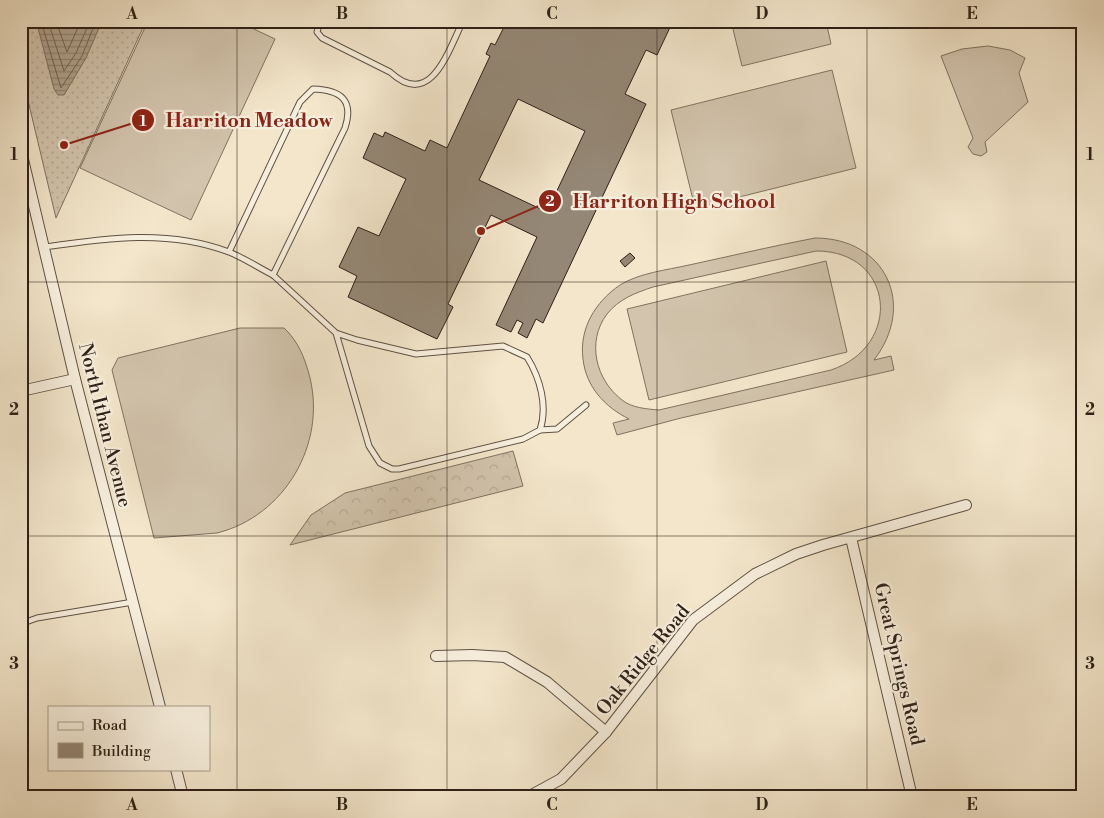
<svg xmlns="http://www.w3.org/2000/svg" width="1104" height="818" font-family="'Libre Bodoni',serif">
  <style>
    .grass { fill: url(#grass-dots); stroke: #807262 }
    .forest { fill: url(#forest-crowns); stroke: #807262 }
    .garden { fill: #d2c4ad; stroke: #807262; fill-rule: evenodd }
    .water { fill: url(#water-rules); stroke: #7c6f5f }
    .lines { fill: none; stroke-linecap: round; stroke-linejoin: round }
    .shore { stroke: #6f6253; stroke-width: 1 }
    .building { fill: #948775; stroke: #2e2018; fill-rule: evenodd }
    .lane-casing { stroke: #5f5245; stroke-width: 7 }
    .street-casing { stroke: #5f5245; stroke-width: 12 }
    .lane { stroke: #f7efdd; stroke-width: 5 }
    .street { stroke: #f7efdd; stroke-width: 10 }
    .grid { fill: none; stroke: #2e2018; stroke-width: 1; stroke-opacity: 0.55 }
    .labels { text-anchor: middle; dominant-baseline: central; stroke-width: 4.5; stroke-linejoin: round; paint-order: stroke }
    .street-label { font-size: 19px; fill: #2e2018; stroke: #f7efdd }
    .leader { fill: none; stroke: #8f2418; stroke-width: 2 }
    .callout-dot { fill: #8f2418; stroke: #f7efdd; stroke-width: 2 }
    .mark-label { font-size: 15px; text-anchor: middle; font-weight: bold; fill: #fff }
    .callout-label { font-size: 20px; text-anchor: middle; font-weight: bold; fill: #8f2418; stroke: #f7efdd; stroke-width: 4.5; stroke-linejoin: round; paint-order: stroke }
    .neatline { fill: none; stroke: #2e2018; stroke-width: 2 }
    .grid-label { font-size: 16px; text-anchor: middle; font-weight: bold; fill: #2e2018 }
  </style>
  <defs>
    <pattern id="grass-dots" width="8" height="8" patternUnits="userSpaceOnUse" patternTransform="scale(1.25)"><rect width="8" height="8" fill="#d2c4ad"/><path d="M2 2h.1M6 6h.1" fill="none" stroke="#b5a894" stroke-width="1.8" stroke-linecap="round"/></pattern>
    <pattern id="forest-crowns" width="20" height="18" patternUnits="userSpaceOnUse" patternTransform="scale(1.25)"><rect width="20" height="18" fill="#d2c4ad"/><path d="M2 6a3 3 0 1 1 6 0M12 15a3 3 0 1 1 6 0" fill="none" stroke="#b5a894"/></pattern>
    <pattern id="water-rules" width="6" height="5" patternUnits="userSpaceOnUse" patternTransform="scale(1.25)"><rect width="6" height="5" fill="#b0a38e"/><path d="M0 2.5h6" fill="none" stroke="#908473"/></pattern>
  </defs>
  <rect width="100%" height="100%" fill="#f3e6cb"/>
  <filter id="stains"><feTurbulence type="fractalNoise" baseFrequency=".004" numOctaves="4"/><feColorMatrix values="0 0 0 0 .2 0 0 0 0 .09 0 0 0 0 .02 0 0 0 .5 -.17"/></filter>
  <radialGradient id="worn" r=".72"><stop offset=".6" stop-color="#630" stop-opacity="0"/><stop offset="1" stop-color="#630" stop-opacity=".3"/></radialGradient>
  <polygon class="grass" points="21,21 146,21 56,218 21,71"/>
  <polygon class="forest" points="513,451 523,486 290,545 311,515 345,493"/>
  <g class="garden">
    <polygon points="148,21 237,21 275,39 191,220 80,168"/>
    <polygon points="731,21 826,21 831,44 742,66"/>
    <polygon points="988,46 1010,50 1025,58 1019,73 1028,102 985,142 987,152 981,156 973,154 968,147 973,138 941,56 962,49"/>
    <polygon points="832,70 856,168 695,208 671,110"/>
    <path d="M815,238C885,238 917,304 874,360L891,356L894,370L681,418L617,435L613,423L629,419C605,407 586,387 583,359C579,329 595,302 620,285C639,273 667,270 689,265C731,256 773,246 815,238ZM816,251C895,251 903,346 831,370L659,410C647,409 632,408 622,400C596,380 586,342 607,314C619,299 635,293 653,287Z"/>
    <polygon points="826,261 847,352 649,400 627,309"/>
    <path d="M240,328H284C298,341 305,358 310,378C326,444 285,516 217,533L154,538L112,370L118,358Z"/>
  </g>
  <polygon class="water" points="34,21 102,21 86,58 64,95 58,95 54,89 37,24"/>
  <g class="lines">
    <g class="shore">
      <polyline points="41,21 61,88 82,56 96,21"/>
      <polyline points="48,21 64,71 76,53 90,21"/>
      <polyline points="56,21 67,52 81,21"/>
    </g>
  </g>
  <g class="building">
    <path d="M507,21H673L657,55L646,50L625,94L646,104L543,323L536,319L527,338L518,333L523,323L517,320L511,332L496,325L537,237L491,215L448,304L453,307L437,339L348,297L357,276L339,267L358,227L379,236L406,179L363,158L374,133L383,137L385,132L425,151L430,140L447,148L490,56L486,54L491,43L495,45ZM518,99L585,131L547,212L479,180Z"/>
    <polygon points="630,253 635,258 625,267 620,261"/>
  </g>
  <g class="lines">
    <defs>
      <g id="lane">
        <path d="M320,21L317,32L322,38L390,72C431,110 448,51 463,21"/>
        <path d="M45,247C107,238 168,229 229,252C244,258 259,268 273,275L345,128C354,100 341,90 313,89L300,102L229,252"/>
        <path d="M273,275L336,333L357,340L416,354L503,346L527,357C540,378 548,406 540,430L523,439L399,469H392L380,463L369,446L336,333"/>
        <polyline points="540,430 557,429 586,405"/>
        <polyline points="21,626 26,622 37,618 133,602"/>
      </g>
      <g id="street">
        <polyline points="21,151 75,379 160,707"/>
        <polyline points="21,391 75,379"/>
        <polyline points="851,538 912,797"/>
        <polyline points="436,656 472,655 505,657 547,682 606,732"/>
        <polyline points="176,769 183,797"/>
        <polyline points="528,797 561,779 606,732 693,620 755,574 796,554 823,545 966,505"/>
      </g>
    </defs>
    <use href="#lane" class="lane-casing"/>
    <use href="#street" class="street-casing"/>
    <use href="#lane" class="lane"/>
    <use href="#street" class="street"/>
  </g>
  <path class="grid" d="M237,21V797M447,21V797M657,21V797M867,21V797M21,282H1083M21,536H1083"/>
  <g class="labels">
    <g class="street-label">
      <text transform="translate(105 425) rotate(76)">North Ithan Avenue</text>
      <text transform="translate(643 660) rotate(-51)">Oak Ridge Road</text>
      <text transform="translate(899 664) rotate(77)">Great Springs Road</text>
    </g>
  </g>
  <path class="leader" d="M64 145L143 120M481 231L550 201"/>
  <g class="callout-dot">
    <circle cx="64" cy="145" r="5"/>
    <circle cx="481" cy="231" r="5"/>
    <circle cx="143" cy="120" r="12"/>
    <circle cx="550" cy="201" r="12"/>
  </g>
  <g class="mark-label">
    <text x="143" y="126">1</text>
    <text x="550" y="206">2</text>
  </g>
  <g class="callout-label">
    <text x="249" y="127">Harriton Meadow</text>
    <text x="674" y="208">Harriton High School</text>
  </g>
  <rect width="1104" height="818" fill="none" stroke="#f3e6cb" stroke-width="55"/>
  <rect x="48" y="706" width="162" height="65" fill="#f7efdd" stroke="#a79c8e"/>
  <rect x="58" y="722" width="25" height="8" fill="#f7efdd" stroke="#a79c8e"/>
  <text x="92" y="730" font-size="15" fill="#2e2018">Road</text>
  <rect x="58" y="743" width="25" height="15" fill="#948775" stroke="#a79c8e"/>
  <text x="92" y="756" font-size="15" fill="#2e2018">Building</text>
  <rect x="28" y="28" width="1048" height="762" class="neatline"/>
  <g class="grid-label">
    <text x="132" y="19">A</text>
    <text x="342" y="19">B</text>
    <text x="552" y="19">C</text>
    <text x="762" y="19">D</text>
    <text x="972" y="19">E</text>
    <text x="14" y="160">1</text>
    <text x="1090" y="160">1</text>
    <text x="14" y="415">2</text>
    <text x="1090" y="415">2</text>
    <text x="14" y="669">3</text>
    <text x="1090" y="669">3</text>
    <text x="132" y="810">A</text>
    <text x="342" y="810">B</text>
    <text x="552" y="810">C</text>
    <text x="762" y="810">D</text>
    <text x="972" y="810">E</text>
  </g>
  <rect width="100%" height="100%" filter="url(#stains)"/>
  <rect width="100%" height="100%" fill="url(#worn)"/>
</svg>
